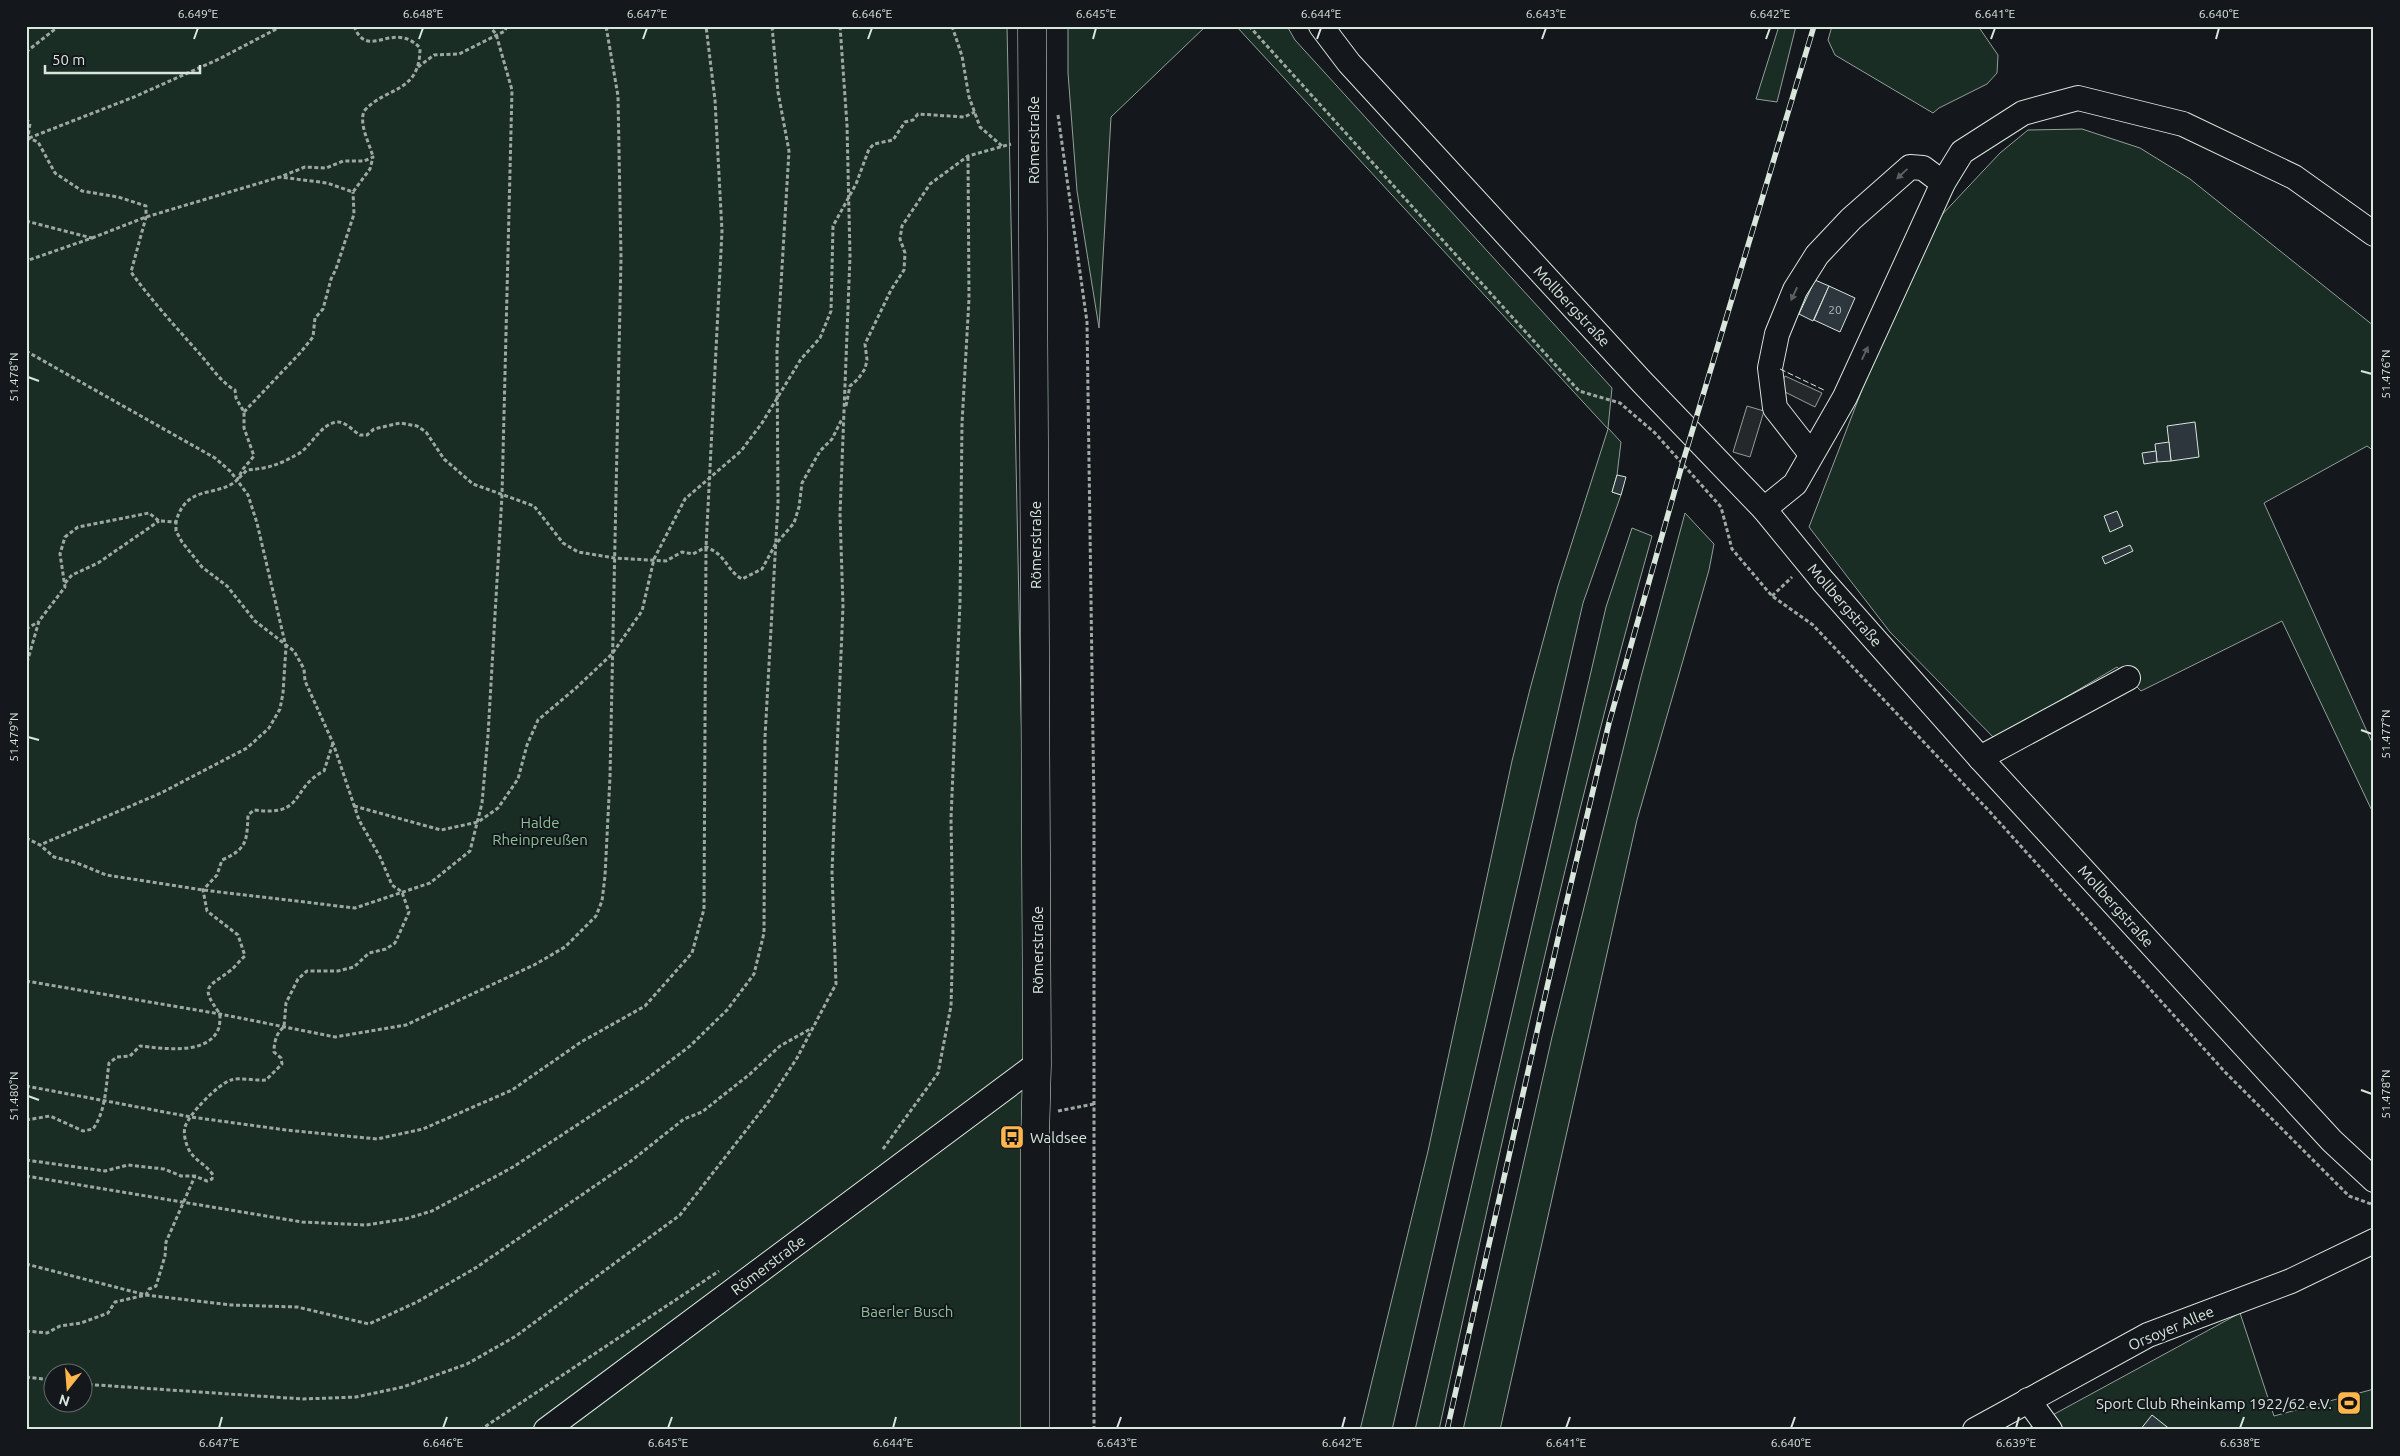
<svg xmlns="http://www.w3.org/2000/svg" width="2400" height="1456" font-family="Ubuntu,sans-serif">
  <style>
    .green { fill: #1a2d24; stroke: #939e99; fill-rule: evenodd }
    .parking { fill: #24282b; stroke: #939e99 }
    .building { fill: #2c363c; stroke: #d8e6dc }
    .lines { fill: none; stroke-linecap: round; stroke-linejoin: round }
    .minor-casing { stroke: #d8e6dc; stroke-width: 26 }
    .major-casing { stroke: #d8e6dc; stroke-width: 29 }
    .path { stroke: #9da8a2; stroke-width: 3; stroke-dasharray: 4 2.5; stroke-linecap: butt }
    .minor { stroke: #14181c; stroke-width: 24 }
    .major { stroke: #14181c; stroke-width: 28 }
    .rail-casing { stroke: #d8e6dc; stroke-width: 5.5 }
    .rail { stroke: #14181c; stroke-width: 4; stroke-dasharray: 11; stroke-linecap: butt }
    .fence { stroke: #d8e6dc; stroke-width: 1; stroke-dasharray: 6 2.5; stroke-linecap: butt }
    .oneway { fill: #59605f }
    .ticks { fill: none; stroke: #d8e6dc; stroke-width: 2 }
    .labels { text-anchor: middle; dominant-baseline: central; stroke-width: 4; stroke-linejoin: round; paint-order: stroke }
    .number-label { font-size: 12px; fill: #adbab4 }
    .street-label { font-size: 15px; fill: #d8e6dc; stroke: #14181c }
    .park-label { font-size: 15px; fill: #8ac095; stroke: #14181c }
    .poi-label { font-size: 15px; fill: #d8e6dc; stroke: #14181c; text-anchor: start }
    .neatline { fill: none; stroke: #d8e6dc; stroke-width: 2 }
    .ticks-label { font-size: 12px; text-anchor: middle; fill: #d8e6dc }
  </style>
  <rect width="100%" height="100%" fill="#14181c"/>
  <g class="green">
    <path d="M26,26H1007L1029,1089L1022,1430H26ZM52,1374H82V1404H52Z"/>
    <polygon points="1068,26 1206,26 1111,117 1099,328 1077,191 1068,73"/>
    <polygon points="1236,26 1287,26 1295,40 1612,388 1608,428 1621,442 1617,475 1612,492 1621,495 1583,603 1392,1430 1360,1430 1428,1151 1512,761 1530,689 1558,586 1608,429"/>
    <polygon points="1779,26 1796,26 1777,102 1756,99"/>
    <polygon points="1832,26 1978,26 1998,55 1997,73 1987,84 1939,108 1933,113 1835,55 1828,40"/>
    <polygon points="2082,129 2140,148 2190,179 2374,326 2374,451 2367,446 2264,503 2374,747 2374,815 2282,621 2141,691 2117,667 1995,739 1890,632 1809,527 1921,237 2000,153 2028,130"/>
    <polygon points="1685,513 1714,544 1709,570 1637,820 1500,1430 1463,1430 1552,1037 1641,677"/>
    <path d="M1632,528L1652,536C1569,831 1504,1131 1439,1430H1415L1606,607Z"/>
    <polygon points="2240,1313 2274,1416 2374,1389 2374,1430 2025,1430"/>
  </g>
  <g class="parking">
    <polygon points="1785,376 1822,393 1815,407 1779,389"/>
    <polygon points="1747,406 1764,411 1750,457 1733,452"/>
  </g>
  <g class="building">
    <polygon points="1815,280 1829,286 1813,321 1799,314"/>
    <polygon points="1829,286 1855,298 1840,332 1814,320"/>
    <polygon points="2195,422 2199,457 2171,461 2167,426"/>
    <polygon points="2169,442 2171,461 2157,462 2155,444"/>
    <polygon points="2156,451 2157,462 2144,464 2142,453"/>
    <polygon points="1617,475 1626,477 1621,495 1612,492"/>
    <polygon points="2117,511 2123,526 2110,532 2104,516"/>
    <polygon points="2130,545 2133,551 2105,564 2102,557"/>
    <polygon points="2152,1415 2171,1430 2140,1430"/>
  </g>
  <g class="lines">
    <defs>
      <g id="minor">
        <polyline points="1321,26 1349,63 1642,382 1764,509 1823,581 1980,758 2332,1141 2374,1180"/>
        <polyline points="1811,454 1775,408 1770,368 1777,334 1795,290 1817,255 1851,219 1910,167 1923,168 1943,183"/>
        <polyline points="1764,509 1795,484 1845,397 1943,183 1962,152 2023,113 2078,98 2183,124 2294,177 2374,234"/>
        <polyline points="1980,758 2128,678"/>
        <polyline points="2028,1400 2050,1430"/>
        <polyline points="546,1430 1037,1064"/>
        <polyline points="1975,1430 2148,1335 2291,1281 2374,1241"/>
      </g>
      <polyline id="major" points="1032,26 1037,1064 1035,1139 1035,1430"/>
    </defs>
    <use href="#minor" class="minor-casing"/>
    <use href="#major" class="major-casing"/>
    <g class="path">
      <path d="M354,26C368,62 393,19 420,48C420,94 386,86 364,111C359,125 369,142 373,157"/>
      <polyline points="952,26 962,56 969,97 980,127 1002,146"/>
      <polyline points="1249,26 1579,391 1620,403 1655,433 1721,507 1732,549 1772,596 1813,625 1990,812 2225,1072 2349,1196 2374,1205"/>
      <polyline points="26,52 59,26"/>
      <polyline points="418,67 434,55 459,54 505,31 507,26"/>
      <polyline points="1058,115 1087,322 1094,809 1094,1430"/>
      <path d="M26,119L30,123L28,138L38,142L55,173L82,191L118,197L146,206V217L131,272C151,300 175,326 198,352C211,366 219,381 235,390L236,398L244,412V428L254,456L243,469L237,480L248,495L257,523L286,647L283,693L280,709L269,728L247,748L161,793L40,845"/>
      <polyline points="29,138 134,97 219,59 282,26"/>
      <polyline points="26,221 92,238 26,261"/>
      <polyline points="92,238 146,217 280,177 305,167 326,168 343,161 364,161 373,157 370,169 353,192 327,183 280,177"/>
      <path d="M26,351L215,458L230,471L237,480C218,498 186,483 176,522L159,521L149,513L78,527L65,537L60,554L65,587L39,621L26,666"/>
      <polyline points="846,406 850,386 858,379 865,369 867,360 865,344 891,290 904,270 905,253 900,239 902,226 930,184 968,156 1011,144"/>
      <polyline points="244,412 300,353 313,337 315,318 323,309 331,279 336,269 354,214 353,192"/>
      <path d="M239,478L247,470C270,468 278,465 298,454C311,447 320,424 337,422C345,421 353,431 360,435H367L374,429L400,423L417,426L426,432L444,459L473,484L534,506L563,543L578,552L615,558L666,561L682,552L693,554L706,547C727,555 725,569 742,579L762,569L775,545L794,523L799,507L802,483L820,451L832,439L842,419"/>
      <polyline points="65,583 72,575 98,563 159,521"/>
      <polyline points="1772,596 1792,577"/>
      <polyline points="26,629 38,622"/>
      <polyline points="354,806 441,830 478,822 498,808 518,779 527,745 538,720 576,688 612,654 642,611 654,559 685,499 741,451 762,423 801,359 820,338 831,311 833,226 856,184 869,149 874,144 893,140 905,122 913,120 918,114 964,117 975,112"/>
      <polyline points="26,838 40,845 54,857 77,863 106,875 203,890 355,908 430,883 470,851 482,803 488,735 502,495 512,90 496,34 489,26"/>
      <polyline points="26,981 220,1014 335,1037 406,1025 534,965 565,947 596,916 602,901 605,876 610,777 621,258 618,96 606,26"/>
      <polyline points="26,1086 191,1117 286,1130 377,1139 423,1129 512,1090 581,1042 645,1006 692,953 704,909 706,547 722,231 715,100 706,26"/>
      <polyline points="1058,1111 1094,1104"/>
      <path d="M26,1120L50,1116L83,1131L93,1129C106,1111 106,1085 109,1063L117,1057L130,1056L140,1046C161,1048 206,1056 218,1030C220,1026 220,1019 220,1014C199,985 208,988 231,970C236,966 240,960 245,956L238,935L207,911L203,890L217,875L222,860C247,849 247,841 248,815L254,810C306,817 290,788 324,771L333,743"/>
      <polyline points="883,1149 938,1073 951,1006 953,933 951,819 960,602 962,423 969,299 968,156"/>
      <path d="M26,1160L105,1171L128,1165L164,1169L181,1176H195L207,1181L212,1179L213,1175C207,1165 195,1161 189,1150C186,1144 183,1134 185,1127C189,1114 218,1084 231,1080C240,1077 255,1081 266,1080L282,1064L281,1058L274,1052C274,1043 276,1033 284,1027L286,1003L298,979L307,971H338L354,967L369,953L386,949L395,943L409,912L402,892L392,885L380,857L359,820L333,743L305,681L304,669L294,651L255,621L227,586L202,567L182,542L176,531V522"/>
      <polyline points="26,1176 302,1222 366,1225 405,1219 432,1211 513,1167 644,1081 690,1046 727,1010 754,974 764,933 765,737 778,503 777,351 789,151 778,92 772,26"/>
      <polyline points="26,1264 146,1295 231,1305 297,1307 369,1324 417,1302 477,1267 631,1161 684,1119 702,1112 750,1074 780,1046 812,1028"/>
      <polyline points="26,1331 47,1333 60,1326 81,1323 108,1313 115,1302 146,1295 149,1289 156,1286 165,1256 166,1242 195,1176"/>
      <polyline points="26,1377 52,1380"/>
      <polyline points="82,1384 303,1399 356,1397 403,1387 467,1364 516,1336 680,1215 769,1101 797,1058 836,984 832,872 843,606 840,514 850,256 847,125 840,26"/>
      <polyline points="480,1430 719,1271"/>
    </g>
    <use href="#minor" class="minor"/>
    <use href="#major" class="major"/>
    <defs>
      <polyline id="rail" points="1447,1430 1560,930 1609,723 1682,465 1814,26"/>
    </defs>
    <use href="#rail" class="rail-casing"/>
    <use href="#rail" class="rail"/>
    <polyline class="fence" points="1780,369 1826,391"/>
  </g>
  <defs><path id="oneway-solid" d="M-6-.8H1V-3.2L6.5 0L1 3.2V.8H-6Z" transform="scale(1.25)"/></defs>
  <g class="oneway">
    <use href="#oneway-solid" transform="translate(1902 174) rotate(137)"/>
    <use href="#oneway-solid" transform="translate(1794 294) rotate(115)"/>
    <use href="#oneway-solid" transform="translate(1865 353) rotate(-65)"/>
  </g>
  <path class="ticks" d="M194,39L198,28M419,39L423,28M643,39L647,28M868,39L872,28M1093,39L1096,28M1317,39L1321,28M1542,39L1546,28M1766,39L1770,28M1991,39L1995,28M2216,39L2219,28M2361,371L2372,374M28,377L39,381M2361,730L2372,734M28,737L39,740M2361,1090L2372,1094M28,1096L39,1100M219,1428L222,1417M443,1428L447,1417M668,1428L672,1417M893,1428L896,1417M1117,1428L1121,1417M1342,1428L1345,1417M1566,1428L1570,1417M1791,1428L1795,1417M2016,1428L2019,1417M2240,1428L2244,1417"/>
  <defs>
    <symbol id="bus-square" viewBox="-11 -11 22 22"><rect x="-9" y="-9" width="18" height="18" rx="4" fill="#ffb74d" stroke="#14181c"/><path d="M-5-6H5V4H4V6H2V4H-2V6H-4V4H-5ZM-3.5-4V0h7V-4ZM-3.5 1.2v1.5H-2V1.2ZM2 1.2v1.5H3.5V1.2Z" fill="#111"/></symbol>
    <symbol id="stadium-square" viewBox="-11 -11 22 22"><rect x="-9" y="-9" width="18" height="18" rx="4" fill="#ffb74d" stroke="#14181c"/><path d="M0-5a6.5 5 0 1 0 0 10a6.5 5 0 1 0 0-10ZM-3.5-1.8h7v3.6h-7Z" fill="#111"/></symbol>
  </defs>
  <g fill-rule="evenodd">
    <use href="#bus-square" x="998" y="1123" width="28" height="28"/>
    <use href="#stadium-square" x="2335" y="1389" width="28" height="28"/>
  </g>
  <g class="labels">
    <g class="number-label">
      <text x="1835" y="309">20</text>
    </g>
    <g class="street-label">
      <text transform="translate(1033 140) rotate(-90)">Römerstraße</text>
      <text transform="translate(1572 306) rotate(47)">Mollbergstraße</text>
      <text transform="translate(1035 545) rotate(-90)">Römerstraße</text>
      <text transform="translate(1845 605) rotate(49)">Mollbergstraße</text>
      <text transform="translate(2116 906) rotate(48)">Mollbergstraße</text>
      <text transform="translate(1037 950) rotate(-90)">Römerstraße</text>
      <text transform="translate(768 1265) rotate(-37)">Römerstraße</text>
      <text transform="translate(2171 1328) rotate(-23)">Orsoyer Allee</text>
    </g>
    <g class="park-label">
      <text x="540" y="822">Halde<tspan x="540" dy="17">Rheinpreußen</tspan></text>
      <text x="907" y="1311">Baerler Busch</text>
    </g>
    <g class="poi-label">
      <text x="1030" y="1137">Waldsee</text>
      <text x="2332" y="1403" text-anchor="end">Sport Club Rheinkamp 1922/62 e.V.</text>
    </g>
  </g>
  <rect width="2400" height="1456" fill="none" stroke="#14181c" stroke-width="55"/>
  <g transform="translate(68 1388) rotate(197)"><circle r="24" fill="#14181c" stroke="#626a69"/>
  <path d="M0-4L9 19L0 12L-9 19Z" fill="#ffb74d"/>
  <text y="-8" font-size="14" font-weight="bold" text-anchor="middle" fill="#d8e6dc">N</text>
  </g>
  <path d="M45 65v8h155v-8" fill="none" stroke="#d8e6dc" stroke-width="2.5"/>
  <text x="52" y="65" font-size="15" fill="#d8e6dc" stroke="#14181c" stroke-width="4" paint-order="stroke">50 m</text>
  <rect x="28" y="28" width="2344" height="1400" class="neatline"/>
  <g class="ticks-label">
    <text x="198" y="18">6.649°E</text>
    <text x="423" y="18">6.648°E</text>
    <text x="647" y="18">6.647°E</text>
    <text x="872" y="18">6.646°E</text>
    <text x="1096" y="18">6.645°E</text>
    <text x="1321" y="18">6.644°E</text>
    <text x="1546" y="18">6.643°E</text>
    <text x="1770" y="18">6.642°E</text>
    <text x="1995" y="18">6.641°E</text>
    <text x="2219" y="18">6.640°E</text>
    <text transform="translate(2386 374) rotate(-90)" y="4">51.476°N</text>
    <text transform="translate(14 377) rotate(-90)" y="4">51.478°N</text>
    <text transform="translate(2386 734) rotate(-90)" y="4">51.477°N</text>
    <text transform="translate(14 737) rotate(-90)" y="4">51.479°N</text>
    <text transform="translate(2386 1094) rotate(-90)" y="4">51.478°N</text>
    <text transform="translate(14 1096) rotate(-90)" y="4">51.480°N</text>
    <text x="219" y="1447">6.647°E</text>
    <text x="443" y="1447">6.646°E</text>
    <text x="668" y="1447">6.645°E</text>
    <text x="893" y="1447">6.644°E</text>
    <text x="1117" y="1447">6.643°E</text>
    <text x="1342" y="1447">6.642°E</text>
    <text x="1566" y="1447">6.641°E</text>
    <text x="1791" y="1447">6.640°E</text>
    <text x="2016" y="1447">6.639°E</text>
    <text x="2240" y="1447">6.638°E</text>
  </g>
</svg>
